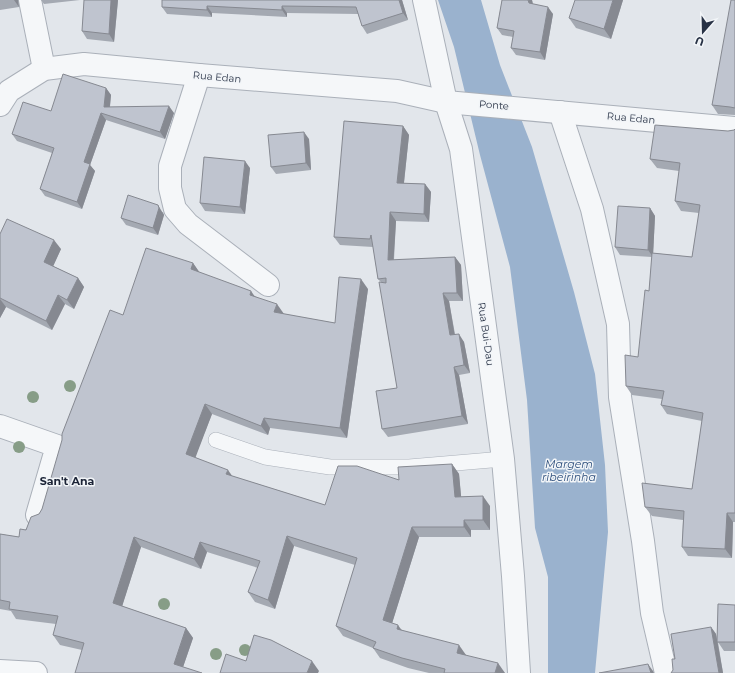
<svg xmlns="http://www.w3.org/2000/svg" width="735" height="673" font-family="Montserrat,sans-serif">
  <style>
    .water { fill: #9ab2ce }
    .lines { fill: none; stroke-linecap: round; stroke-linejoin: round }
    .lane-casing { stroke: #aab0b9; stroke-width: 16 }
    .street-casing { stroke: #aab0b9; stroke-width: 24 }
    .lane { stroke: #f5f7f9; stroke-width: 15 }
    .street { stroke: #f5f7f9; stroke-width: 22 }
    .tree { fill: #879d87 }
    .wall { fill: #a4a9b2 }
    .shaded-wall { fill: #868991 }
    .building { fill: #bfc4cf; stroke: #868991 }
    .labels { text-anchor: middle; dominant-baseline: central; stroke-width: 3; stroke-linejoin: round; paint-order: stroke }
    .street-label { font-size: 10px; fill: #283245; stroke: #f2f5f8 }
    .water-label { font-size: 11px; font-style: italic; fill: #2f507d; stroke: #f2f5f8 }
    .neighbourhood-label { font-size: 11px; font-weight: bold; fill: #1b2336; stroke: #f2f5f8 }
  </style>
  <rect width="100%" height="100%" fill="#e2e6eb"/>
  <polygon class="water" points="438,0 481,0 500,65 532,147 574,292 595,374 605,465 608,532 595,673 548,673 548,577 535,528 527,400 510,267 480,155 454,47"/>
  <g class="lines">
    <defs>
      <polyline id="lane" points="216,440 265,457 330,467 409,467 503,459"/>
      <g id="street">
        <polyline points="30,0 44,69"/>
        <polyline points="424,0 446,102 461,149 503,459 513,576 519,673"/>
        <polyline points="199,75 170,166 170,188 175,209 188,224 268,285"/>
        <polyline points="0,105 9,91 44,69 84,64 199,75 397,91 446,102 735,128"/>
        <polyline points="560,112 592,209 618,324 620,397 643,541 652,613 666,673"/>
        <polyline points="0,426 57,446 37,515"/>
        <polyline points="0,671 36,673"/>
      </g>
    </defs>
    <use href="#lane" class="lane-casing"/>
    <use href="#street" class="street-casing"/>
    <use href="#lane" class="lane"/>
    <use href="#street" class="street"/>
  </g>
  <g class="tree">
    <circle cx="70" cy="386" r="6"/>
    <circle cx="33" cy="397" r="6"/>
    <circle cx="19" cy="447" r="6"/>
    <circle cx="164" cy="604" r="6"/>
    <circle cx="245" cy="650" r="6"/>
    <circle cx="216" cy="654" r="6"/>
  </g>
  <g class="wall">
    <polygon points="0,0 18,0 19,7 0,10"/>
    <polygon points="41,0 80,0 44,4"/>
    <polygon points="118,0 114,42 87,39 82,31"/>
    <polygon points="162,0 402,0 408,20 367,34 362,26 358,14 287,13 287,17 212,13 212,17 167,14 162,7"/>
    <polygon points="502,0 532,0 533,4 553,14 545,60 516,55 511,48 513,37 502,35 497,28"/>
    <polygon points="623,0 611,39 576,28 569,18"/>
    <polygon points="735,0 735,115 718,114 712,105"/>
    <polygon points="106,88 111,95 110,107 174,113 165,139 106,120 90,165 95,171 82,209 45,196 40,189 52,153 17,141 12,134 51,111"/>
    <polygon points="403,126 409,135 404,183 425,184 431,192 429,222 396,221 394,260 455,257 461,265 463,301 449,301 455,334 464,342 470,373 459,375 468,424 388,437 382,429 397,388 381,282 378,279 373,247 340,245 334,237"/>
    <polygon points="735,129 735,522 733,522 732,558 688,556 682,547 683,520 652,516 645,507 692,489 702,421 667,414 661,405 662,399 632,395 626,386 638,357 649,291 652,257 620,255 615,247 650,208 655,216 653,253 692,257 699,213 681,211 675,201 679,171 657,168 650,159 728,131 734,130"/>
    <polygon points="309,139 311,170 276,174 271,167"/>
    <polygon points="250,168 245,214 205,211 200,203"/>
    <polygon points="163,212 164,215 158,235 126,225 121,218"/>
    <polygon points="0,234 61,249 53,266 78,278 84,287 74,309 65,304 52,330 6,307 0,318"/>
    <polygon points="193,263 199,272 255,296 284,314 335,323 368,289 347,438 270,428 268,435 212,414 195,457 232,476 325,505 399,480 452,464 459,474 461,497 490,506 490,530 471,530 471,537 419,537 392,623 402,630 466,655 465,655 505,673 429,673 408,668 380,658 373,648 343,636 336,626 355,565 294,546 275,609 255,602 248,592 258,568 207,552 201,569 141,547 122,606 186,628 193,638 183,667 82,650 60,645 53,635 56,624 16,619 11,611 0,609 0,534 19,537 39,514 42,509 123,315"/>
    <polygon points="735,605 735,651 724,651 718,642 723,673 673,670 675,659 711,627 716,634 717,641"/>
  </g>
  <g class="shaded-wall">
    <polygon points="14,0 18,0 19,7"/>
    <polygon points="111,0 118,0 114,42 109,34"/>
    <polygon points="399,0 402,0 408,20 403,13"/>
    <polygon points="528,0 532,0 534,11 529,3"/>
    <polygon points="613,0 623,0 611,39 604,29"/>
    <polygon points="207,6 212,13 212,17 207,10"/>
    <polygon points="282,6 287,13 287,17 282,10"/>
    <polygon points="548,7 553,14 545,60 540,52"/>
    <polygon points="106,88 111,95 109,114 104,107"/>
    <polygon points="169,106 174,113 165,139 160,132"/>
    <polygon points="101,113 106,120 90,165 95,171 82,209 77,202 84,162"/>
    <polygon points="403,126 409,135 403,191 397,183"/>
    <polygon points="304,132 309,139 311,170 306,163"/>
    <polygon points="245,161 250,168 245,214 240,207"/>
    <polygon points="425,184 431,192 429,222 424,214"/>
    <polygon points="158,205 164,215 158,235 153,228"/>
    <polygon points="650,208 655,216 653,257 648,250"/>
    <polygon points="390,212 396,221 393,268 388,260"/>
    <polygon points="54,240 61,249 51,271 44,262"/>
    <polygon points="455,257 461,265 463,301 457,293"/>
    <polygon points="193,263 200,273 191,269"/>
    <polygon points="78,278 84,287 74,309 67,300"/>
    <polygon points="361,279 368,289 347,438 340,428"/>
    <polygon points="251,291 258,301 250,295"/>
    <polygon points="443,293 449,301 456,343 450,335"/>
    <polygon points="58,295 65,304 52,330 46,321"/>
    <polygon points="0,299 6,307 0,318"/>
    <polygon points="277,304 284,314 274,312"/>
    <polygon points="459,334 464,342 470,373 464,365"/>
    <polygon points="454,367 459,375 468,424 462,416"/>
    <polygon points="205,404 212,414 193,464 186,454"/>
    <polygon points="264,418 270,428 268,435 261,426"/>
    <polygon points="452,464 459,474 462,506 455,497"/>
    <polygon points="228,470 235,480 226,474"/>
    <polygon points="483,496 490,506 490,530 483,520"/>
    <polygon points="727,513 733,522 732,558 725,549"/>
    <polygon points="464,520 471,530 471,537 464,527"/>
    <polygon points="412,527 419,537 390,630 383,620"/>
    <polygon points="287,536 294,546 275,609 268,600"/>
    <polygon points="134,537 141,547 120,613 113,603"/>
    <polygon points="200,542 207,552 201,569 194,559"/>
    <polygon points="398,625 405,635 397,629"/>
    <polygon points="711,627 716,634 723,673 719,673"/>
    <polygon points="186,628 193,638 181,673 174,664"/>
    <polygon points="459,645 466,655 464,663 457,653"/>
    <polygon points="312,661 319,671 318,673 307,673"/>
    <polygon points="498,663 505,673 495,673"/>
    <polygon points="648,664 653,671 654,673 651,673"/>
  </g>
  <g class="building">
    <polygon points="84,0 111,0 109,34 82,31"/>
    <polygon points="162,0 399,0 403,13 362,26 356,7 282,6 282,10 207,6 207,10 162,7"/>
    <polygon points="502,0 528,0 529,3 548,7 540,52 511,48 514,31 497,28"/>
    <polygon points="575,0 613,0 604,29 569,18"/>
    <polygon points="731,0 735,0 735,108 730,107 712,105"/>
    <polygon points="63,74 106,88 104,107 169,106 160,132 101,113 84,162 90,164 77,202 40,189 54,148 12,134 23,102 51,111"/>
    <polygon points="344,121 403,126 397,183 425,184 424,214 390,212 388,260 455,257 457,293 443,293 450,335 459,334 464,365 454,367 462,416 382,429 376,391 397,388 379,282 386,283 386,278 378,279 371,235 370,239 334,237"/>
    <polygon points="655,125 728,131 734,130 735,129 735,513 727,513 725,549 682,547 684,511 645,507 642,483 692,489 703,413 661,405 664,391 626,386 625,355 638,357 645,290 649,291 652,253 692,257 700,205 675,201 680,163 650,159"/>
    <polygon points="304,132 306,163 271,167 268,135"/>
    <polygon points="204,157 245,161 240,207 200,203"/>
    <polygon points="128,195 158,205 159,208 153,228 121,218"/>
    <polygon points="618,206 650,208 648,250 615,247"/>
    <polygon points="7,219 54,240 44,262 78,278 67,300 58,295 46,321 0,298 0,234"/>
    <polygon points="146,248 193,263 191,269 251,291 250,295 277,304 274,312 335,323 339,277 361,279 340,428 264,418 261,426 205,404 186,454 228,470 226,474 325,505 338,466 357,466 399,480 398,467 452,464 455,497 483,496 483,520 464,520 464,527 412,527 383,620 398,625 397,629 459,645 457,653 498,663 495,673 444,673 445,669 402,658 373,648 376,642 336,626 357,558 287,536 268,600 248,592 260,561 200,542 194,559 134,537 113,603 186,628 174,664 202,673 75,673 84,643 53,635 58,616 9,609 10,602 0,600 0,534 19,537 20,529 26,530 31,517 39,514 42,509 62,440 62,434 110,310 123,315"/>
    <polygon points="718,604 735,605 735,642 717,642"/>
    <polygon points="711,627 719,673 671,673 673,670 672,659 675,659 671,634"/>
    <polygon points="254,635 271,640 312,661 307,673 220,673 226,654 246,661"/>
    <polygon points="648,664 651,673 599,673"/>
  </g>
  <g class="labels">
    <g class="street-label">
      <text transform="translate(217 77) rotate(5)">Rua Edan</text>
      <text transform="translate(494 105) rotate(5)">Ponte</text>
      <text transform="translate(631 118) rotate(5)">Rua Edan</text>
      <text transform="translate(486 334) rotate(82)">Rua Bui-Dau</text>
    </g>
    <g class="water-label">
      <text x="569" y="464">Margem<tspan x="569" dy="13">ribeirinha</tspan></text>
    </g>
    <g class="neighbourhood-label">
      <text x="67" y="481">San't Ana</text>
    </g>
  </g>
  <g transform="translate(703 32) rotate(200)" stroke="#f2f5f8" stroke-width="3" paint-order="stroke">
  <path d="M0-3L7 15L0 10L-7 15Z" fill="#283245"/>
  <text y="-6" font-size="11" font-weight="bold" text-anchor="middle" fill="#283245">U</text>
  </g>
</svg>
